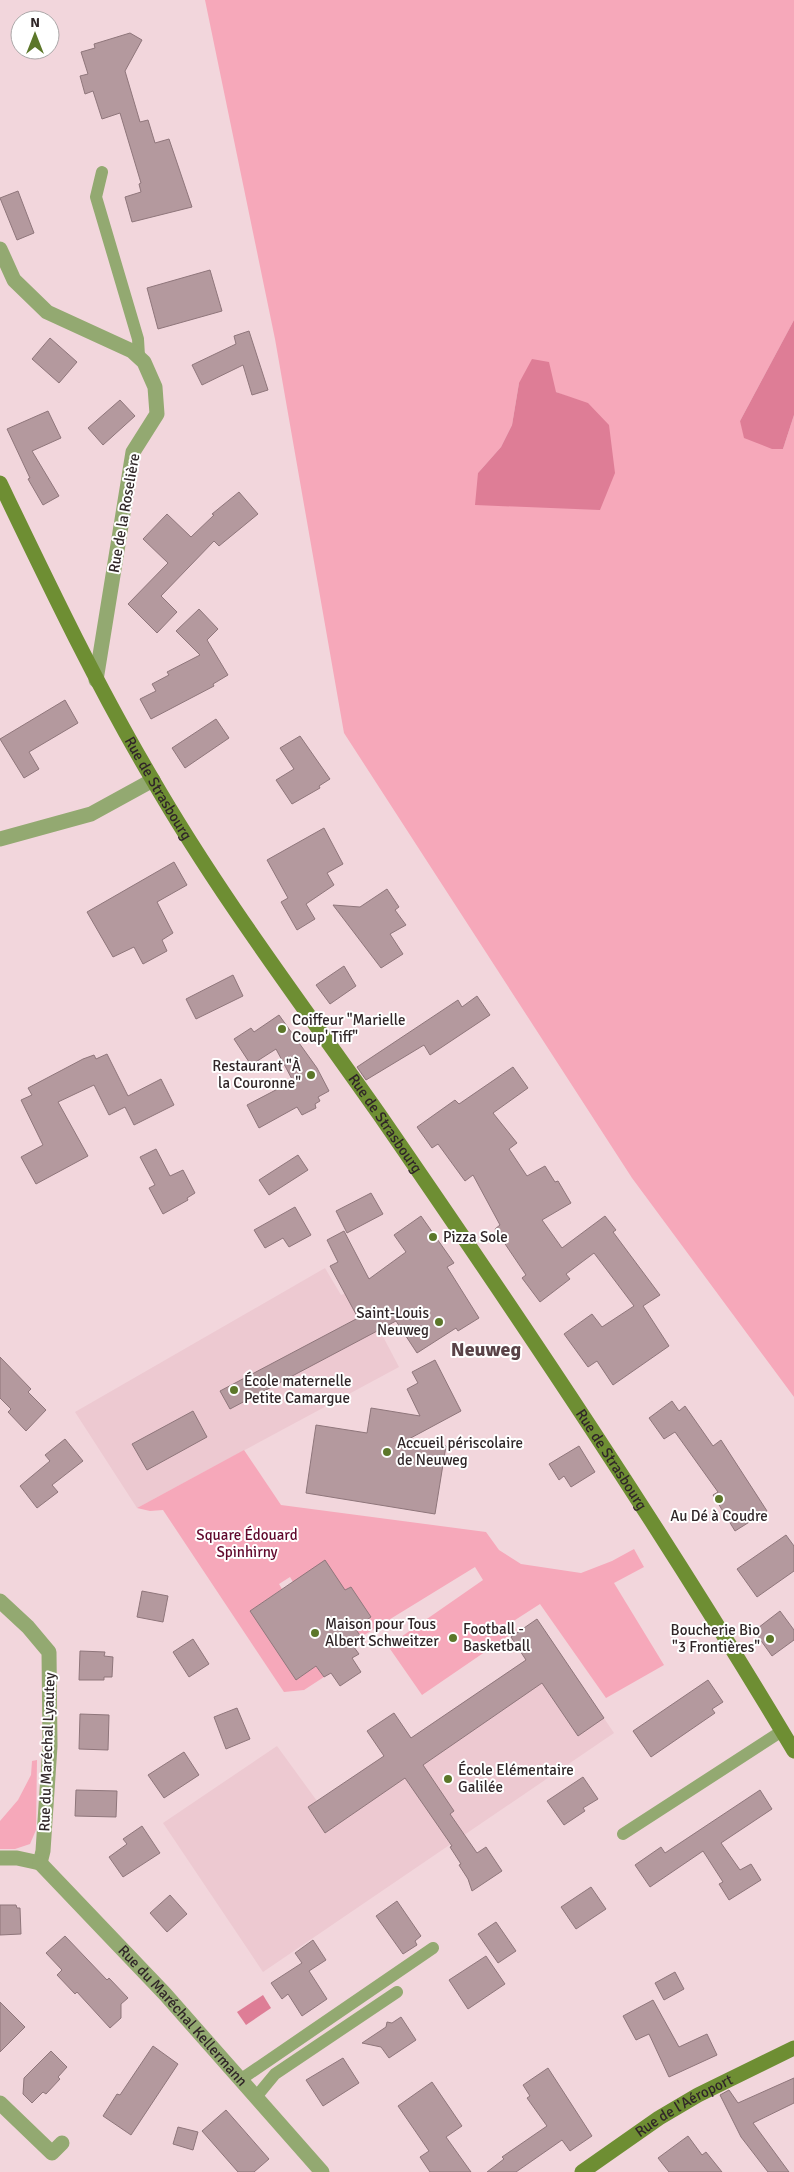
<svg xmlns="http://www.w3.org/2000/svg" width="794" height="2172" font-family="Signika,sans-serif">
  <style>
    .built { fill: #edc9d1 }
    .green { fill: #f6a8ba; fill-rule: evenodd }
    .water { fill: #de7d96 }
    .building { fill: #b4999e; stroke: #8f767b }
    .lines { fill: none; stroke-linecap: round; stroke-linejoin: round }
    .lane { stroke: #93a971; stroke-width: 12 }
    .street { stroke: #93a971; stroke-width: 15 }
    .secondary { stroke: #6e8e33; stroke-width: 15 }
    .poi-dot { fill: #5c772a; stroke: #fff; stroke-width: 2 }
    .labels { text-anchor: middle; dominant-baseline: central; stroke-width: 4; stroke-linejoin: round; paint-order: stroke }
    .street-label { font-size: 15px; fill: #302628; stroke: #fff }
    .poi-label { font-size: 15px; fill: #302628; stroke: #fff; text-anchor: start }
    .park-label { font-size: 15px; fill: #61082c; stroke: #fff }
    .district-label { font-size: 20px; font-weight: bold; fill: #594247; stroke: #fff }
  </style>
  <rect width="100%" height="100%" fill="#f2d6dc"/>
  <g class="built">
    <polygon points="325,1268 341,1295 358,1289 399,1367 137,1508 75,1412"/>
    <polygon points="537,1619 614,1733 263,1972 163,1823 277,1746 317,1801 384,1756 367,1731 394,1713 411,1738 526,1660 511,1637"/>
  </g>
  <g class="green">
    <path d="M205,0H794V320L740,421L783,449L794,415V1397L632,1178L344,733L275,339ZM519,383L556,392L571,398L478,473L501,447L512,425Z"/>
    <polygon points="244,1450 281,1505 486,1532 499,1550 521,1564 581,1573 612,1561 634,1549 644,1567 614,1583 664,1665 606,1698 540,1604 512,1622 517,1630 422,1695 388,1646 483,1580 475,1567 361,1637 355,1628 371,1617 351,1587 345,1590 293,1582 290,1577 279,1584 282,1589 250,1611 296,1680 316,1666 324,1677 304,1690 284,1692 163,1510 150,1511 137,1508"/>
    <polygon points="37,1760 36,1830 30,1844 15,1849 0,1849 0,1821 18,1800 31,1775 32,1761"/>
  </g>
  <g class="water">
    <polygon points="794,320 794,415 783,449 772,449 744,438 740,421"/>
    <polygon points="532,359 549,362 556,392 588,403 609,425 615,473 600,510 475,505 478,473 501,447 512,425 519,383"/>
    <polygon points="263,1995 271,2008 246,2025 237,2012"/>
  </g>
  <g class="building">
    <polygon points="130,33 142,40 125,71 140,122 148,120 155,143 169,139 192,207 132,222 125,197 141,192 139,184 141,183 120,113 102,119 93,91 85,94 80,76 88,74 81,52 95,48 94,44"/>
    <polygon points="18,191 34,233 17,240 0,198"/>
    <polygon points="210,270 222,311 158,329 147,288"/>
    <polygon points="249,331 268,390 252,395 243,365 202,385 192,365 236,344 234,336"/>
    <polygon points="50,338 77,362 59,383 32,359"/>
    <polygon points="120,400 135,416 103,445 88,428"/>
    <polygon points="48,411 61,438 32,451 59,496 43,505 28,479 30,478 7,429"/>
    <polygon points="239,492 258,514 219,546 214,541 161,596 177,612 157,633 128,604 168,563 143,539 167,514 191,537 214,515 212,514"/>
    <polygon points="199,609 218,629 207,640 228,675 213,684 214,686 151,719 140,699 156,691 152,684 169,675 167,672 200,655 176,631"/>
    <polygon points="65,700 78,723 29,752 39,769 24,778 0,739"/>
    <polygon points="216,719 229,738 185,768 172,748"/>
    <polygon points="300,736 330,779 319,786 320,788 292,804 276,780 294,769 280,748"/>
    <polygon points="324,828 343,864 327,873 334,885 306,904 315,919 297,930 281,902 288,898 267,860"/>
    <polygon points="174,862 187,885 157,902 173,933 162,940 167,951 143,964 134,947 113,957 87,912"/>
    <polygon points="387,889 399,907 395,910 406,925 390,934 403,954 381,968 333,905 360,907"/>
    <polygon points="344,966 356,986 330,1004 316,985"/>
    <polygon points="233,975 243,996 196,1019 186,999"/>
    <polygon points="477,996 490,1015 430,1055 424,1045 366,1080 357,1067 458,1000 462,1007"/>
    <polygon points="279,1015 317,1068 329,1091 318,1097 320,1101 315,1104 316,1108 302,1115 297,1107 259,1128 247,1105 293,1081 276,1049 251,1065 234,1039 251,1028 254,1032"/>
    <polygon points="107,1054 128,1096 161,1079 174,1105 134,1125 125,1107 109,1115 94,1085 58,1102 88,1156 36,1184 21,1157 43,1145 21,1100 32,1095 28,1088 83,1059 94,1055 96,1059"/>
    <polygon points="513,1067 528,1088 493,1113 517,1143 509,1149 527,1176 545,1166 555,1182 558,1181 571,1203 542,1220 562,1248 605,1216 616,1230 613,1232 660,1295 643,1306 669,1346 613,1385 597,1361 588,1367 564,1334 592,1314 602,1327 634,1306 594,1253 566,1274 570,1279 540,1302 522,1278 526,1275 495,1229 500,1225 473,1175 465,1181 438,1144 432,1148 417,1127 455,1100 459,1104"/>
    <polygon points="156,1149 170,1176 183,1170 195,1193 187,1198 188,1200 163,1214 149,1188 155,1185 140,1157"/>
    <polygon points="298,1155 308,1170 269,1195 259,1180"/>
    <polygon points="371,1193 383,1214 347,1233 336,1211"/>
    <polygon points="295,1207 311,1235 289,1247 283,1238 265,1248 254,1230"/>
    <polygon points="421,1216 454,1263 447,1267 479,1318 458,1331 456,1328 417,1353 396,1321 230,1409 220,1391 358,1318 330,1266 338,1262 327,1240 344,1231 369,1279 406,1252 394,1235"/>
    <polygon points="0,1357 31,1389 28,1392 46,1410 26,1431 8,1412 11,1409 0,1398"/>
    <polygon points="435,1360 461,1411 407,1440 446,1446 435,1514 306,1493 316,1425 367,1433 371,1408 420,1416 407,1389 418,1383 412,1372"/>
    <polygon points="672,1401 679,1411 685,1406 713,1446 721,1440 767,1511 735,1531 713,1495 718,1492 675,1432 664,1439 649,1418"/>
    <polygon points="193,1411 207,1437 147,1470 132,1444"/>
    <polygon points="65,1439 83,1461 52,1485 58,1492 37,1508 20,1486 50,1461 45,1455"/>
    <polygon points="579,1446 595,1472 571,1487 564,1476 559,1480 549,1464"/>
    <polygon points="786,1535 794,1546 794,1571 757,1597 737,1569"/>
    <polygon points="325,1560 345,1590 351,1587 371,1617 355,1628 361,1637 351,1643 359,1654 352,1658 361,1672 340,1686 331,1673 324,1677 316,1666 296,1680 250,1611"/>
    <polygon points="142,1591 168,1596 163,1622 137,1617"/>
    <polygon points="780,1611 794,1630 794,1640 772,1656 754,1631"/>
    <polygon points="537,1619 604,1718 578,1736 542,1683 423,1765 454,1811 450,1814 477,1853 486,1847 502,1871 472,1891 468,1879 459,1865 461,1864 450,1847 452,1846 405,1778 325,1833 308,1807 384,1756 367,1731 394,1713 411,1738 526,1660 511,1637"/>
    <polygon points="193,1639 209,1664 189,1677 173,1652"/>
    <polygon points="80,1651 105,1652 104,1656 113,1657 112,1677 104,1677 104,1680 79,1680"/>
    <polygon points="708,1680 723,1702 712,1709 715,1713 651,1757 633,1731"/>
    <polygon points="237,1708 250,1739 226,1749 214,1717"/>
    <polygon points="80,1714 109,1715 108,1750 79,1749"/>
    <polygon points="184,1752 199,1775 164,1798 148,1775"/>
    <polygon points="583,1777 598,1799 583,1808 585,1811 564,1825 547,1801"/>
    <polygon points="76,1790 117,1791 116,1817 75,1816"/>
    <polygon points="760,1790 772,1809 721,1843 740,1870 751,1864 761,1880 729,1900 719,1884 723,1882 703,1851 650,1887 635,1865 661,1847 665,1853"/>
    <polygon points="142,1826 160,1853 123,1877 109,1857 127,1844 123,1839"/>
    <polygon points="591,1887 606,1909 576,1929 561,1907"/>
    <polygon points="170,1895 187,1914 167,1932 150,1913"/>
    <polygon points="397,1901 421,1936 415,1941 417,1945 403,1954 376,1916"/>
    <polygon points="0,1905 16,1905 17,1908 20,1908 21,1934 0,1935"/>
    <polygon points="496,1922 516,1951 498,1963 478,1934"/>
    <polygon points="65,1936 107,1980 109,1978 128,1998 121,2004 121,2018 110,2028 77,1992 75,1994 57,1975 62,1970 46,1953"/>
    <polygon points="313,1940 326,1960 309,1971 327,1999 302,2016 288,1994 282,1999 271,1983 302,1963 295,1953"/>
    <polygon points="486,1956 505,1984 468,2009 449,1980"/>
    <polygon points="675,1972 684,1989 664,2000 655,1983"/>
    <polygon points="653,2000 679,2047 707,2034 717,2055 669,2077 649,2034 636,2040 623,2016"/>
    <polygon points="0,2002 25,2027 0,2052"/>
    <polygon points="401,2017 416,2040 389,2058 381,2047 362,2043 386,2027 387,2022 392,2023"/>
    <polygon points="153,2046 178,2064 131,2135 103,2116 117,2094 120,2095"/>
    <polygon points="51,2051 67,2067 58,2077 60,2079 46,2094 43,2092 32,2103 23,2094 24,2078"/>
    <polygon points="343,2058 359,2083 323,2106 306,2080"/>
    <polygon points="548,2068 592,2136 570,2151 562,2140 516,2172 487,2172 504,2159 502,2157 547,2126 527,2098 530,2096 523,2085"/>
    <polygon points="794,2078 794,2103 753,2123 789,2172 768,2172 741,2137 720,2095 729,2090 738,2103"/>
    <polygon points="432,2082 462,2126 446,2137 471,2172 430,2172 420,2157 429,2151 398,2106"/>
    <polygon points="226,2110 269,2159 254,2172 238,2172 202,2131"/>
    <polygon points="178,2127 198,2132 193,2150 173,2144"/>
    <polygon points="688,2136 702,2155 706,2152 722,2172 669,2172 658,2158"/>
  </g>
  <g class="lines">
    <g class="lane">
      <polyline points="102,172 96,197 138,339 139,356"/>
      <polyline points="623,1834 782,1731"/>
      <polyline points="240,2080 433,1948"/>
      <polyline points="256,2097 275,2074 397,1992"/>
    </g>
    <g class="street">
      <polyline points="0,249 14,280 47,312 132,351 144,362 155,387 157,414 133,452 96,680"/>
      <polyline points="0,839 91,814 153,780"/>
      <polyline points="0,1601 28,1627 49,1652 50,1746 43,1851 40,1863"/>
      <polyline points="0,1858 17,1858 40,1863"/>
      <path id="s1" d="M40,1863L165,1994L322,2172"/>
      <polyline points="0,2103 52,2153 62,2143"/>
    </g>
    <g class="secondary">
      <path id="s2" d="M0,483C48,583 95,682 151,777C219,895 301,1003 379,1114C523,1323 664,1533 794,1751"/>
      <path id="s3" d="M582,2172L659,2118L698,2095L794,2048"/>
    </g>
  </g>
  <g class="poi-dot">
    <circle cx="282" cy="1029" r="5"/>
    <circle cx="311" cy="1075" r="5"/>
    <circle cx="433" cy="1237" r="5"/>
    <circle cx="439" cy="1322" r="5"/>
    <circle cx="234" cy="1390" r="5"/>
    <circle cx="387" cy="1452" r="5"/>
    <circle cx="719" cy="1499" r="5"/>
    <circle cx="315" cy="1633" r="5"/>
    <circle cx="453" cy="1638" r="5"/>
    <circle cx="770" cy="1639" r="5"/>
    <circle cx="448" cy="1779" r="5"/>
  </g>
  <g class="labels">
    <g class="street-label">
      <text transform="translate(124 513) rotate(-80)">Rue de la Roselière</text>
      <text stroke="none"><textPath href="#s2" startOffset="344">Rue de Strasbourg</textPath></text>
      <text stroke="none"><textPath href="#s2" startOffset="749">Rue de Strasbourg</textPath></text>
      <text stroke="none"><textPath href="#s2" startOffset="1154">Rue de Strasbourg</textPath></text>
      <text transform="translate(47 1752) rotate(-88)">Rue du Maréchal Lyautey</text>
      <text stroke="none"><textPath href="#s1" startOffset="209">Rue du Maréchal Kellermann</textPath></text>
      <text stroke="none"><textPath href="#s3" startOffset="122">Rue de l'Aéroport</textPath></text>
    </g>
    <g class="poi-label">
      <text x="292" y="1020">Coiffeur "Marielle<tspan x="292" dy="17">Coup' Tiff"</tspan></text>
      <text x="301" y="1066" text-anchor="end">Restaurant "À<tspan x="301" dy="17">la Couronne"</tspan></text>
      <text x="443" y="1237">Pizza Sole</text>
      <text x="429" y="1313" text-anchor="end">Saint-Louis<tspan x="429" dy="17">Neuweg</tspan></text>
      <text x="244" y="1381">École maternelle<tspan x="244" dy="17">Petite Camargue</tspan></text>
      <text x="397" y="1443">Accueil périscolaire<tspan x="397" dy="17">de Neuweg</tspan></text>
      <text x="719" y="1516" text-anchor="middle">Au Dé à Coudre</text>
      <text x="325" y="1624">Maison pour Tous<tspan x="325" dy="17">Albert Schweitzer</tspan></text>
      <text x="463" y="1629">Football -<tspan x="463" dy="17">Basketball</tspan></text>
      <text x="760" y="1630" text-anchor="end">Boucherie Bio<tspan x="760" dy="17">"3 Frontières"</tspan></text>
      <text x="458" y="1770">École Elémentaire<tspan x="458" dy="17">Galilée</tspan></text>
    </g>
    <g class="park-label">
      <text x="247" y="1535">Square Édouard<tspan x="247" dy="17">Spinhirny</tspan></text>
    </g>
    <g class="district-label">
      <text x="486" y="1349">Neuweg</text>
    </g>
  </g>
  <g transform="translate(35 35)"><circle r="24" fill="#ffffff" stroke="#aca8a9"/>
  <path d="M0-4L9 19L0 12L-9 19Z" fill="#5c772a"/>
  <text y="-8" font-size="14" font-weight="bold" text-anchor="middle" fill="#302628">N</text>
  </g>
</svg>
